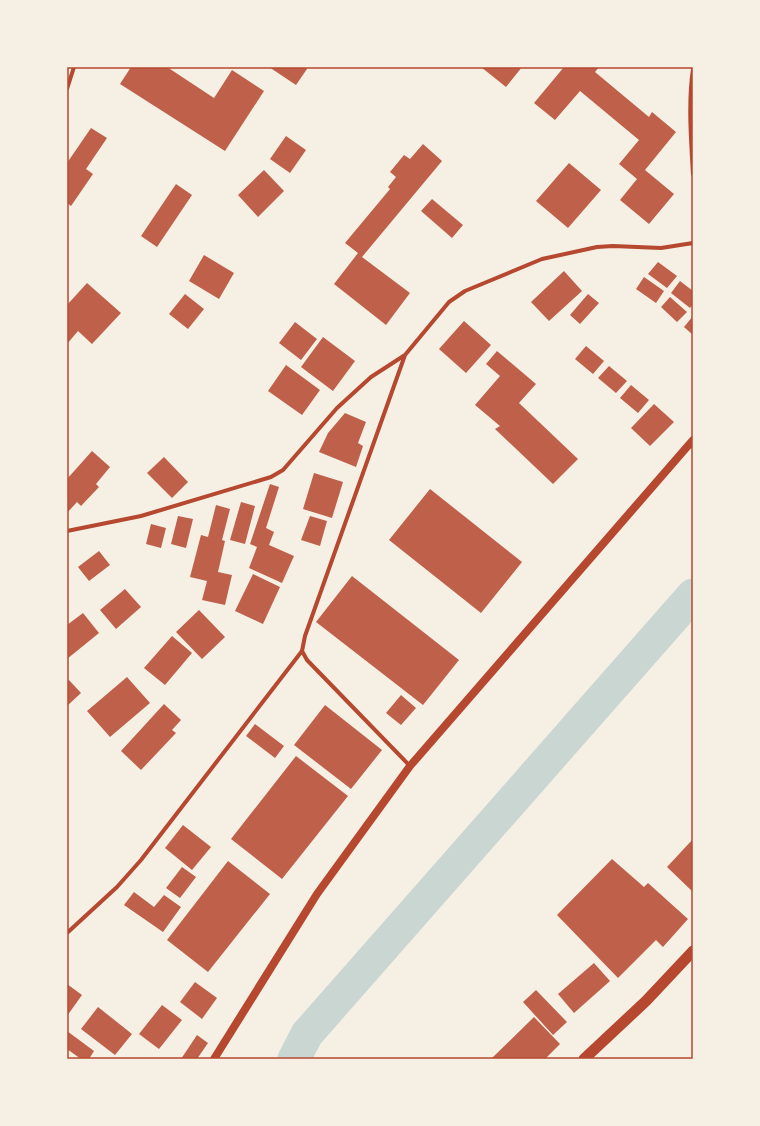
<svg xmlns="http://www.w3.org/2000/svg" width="760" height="1126" font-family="Inter,sans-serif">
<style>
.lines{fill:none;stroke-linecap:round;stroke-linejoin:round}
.river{stroke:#c9d6d2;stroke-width:33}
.building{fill:#bf614a}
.minor{stroke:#b5482f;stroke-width:4}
.secondary{stroke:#b5482f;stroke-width:8}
.trunk{stroke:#b5482f;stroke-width:11}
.neatline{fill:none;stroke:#b5482f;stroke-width:1.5}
</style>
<rect width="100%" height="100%" fill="#f6efe4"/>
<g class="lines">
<path class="river" d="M294,1059L307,1034L693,595"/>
</g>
<path class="building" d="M131,67H167L214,98L232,70L264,91L225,151L120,84Z
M269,67H305L307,69L296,85Z
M481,67H522L506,87Z
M564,67H599L595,72L649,117L652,112L676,132L645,170L674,194L649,224L620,200L637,179L619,164L639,140L580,91L555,120L534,103Z
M91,128L107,138L86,169L93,174L71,206L67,203V163Z
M286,136L306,150L290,173L270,159Z
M423,144L442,161L362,257L410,293L386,325L334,284L358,253L345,243L390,189L388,187L396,177L390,172L404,155L410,159Z
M569,163L601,190L568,228L536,201Z
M264,170L284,191L258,217L238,195Z
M176,184L192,195L157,247L141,236Z
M432,199L463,225L452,238L421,211Z
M204,255L234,273L219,299L189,281Z
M658,262L677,276L667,288L648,274Z
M564,271L582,291L549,321L531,302Z
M644,277L664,291L656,303L636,289Z
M680,281L693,291V304L690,308L671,293Z
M87,283L121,313L92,344L78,331L67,344V305Z
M185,294L204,309L188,329L169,314Z
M588,294L599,303L580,324L570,315Z
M670,297L687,312L677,322L661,307Z
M693,316V335L684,327Z
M464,321L491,345L466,373L439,349Z
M295,322L317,339L301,360L279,343Z
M323,337L355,361L333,391L301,367Z
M586,346L604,361L593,374L575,359Z
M497,351L536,384L519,403L578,459L553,484L495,429L500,426L475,405L500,376L486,364Z
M286,365L320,390L302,415L268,391Z
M609,366L627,381L616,393L598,378Z
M631,385L649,400L638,413L620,398Z
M654,404L674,422L650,446L631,428Z
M345,413L366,422L358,443L363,446L356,467L319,452L328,433Z
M92,451L110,467L96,484L99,487L81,506L77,502L67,513V479Z
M164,457L188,482L172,498L147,473Z
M314,473L343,482L332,518L303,509Z
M270,484L279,487L266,528L274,532L269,545L294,556L282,583L249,568L257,547L250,544Z
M430,489L522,562L481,613L389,540Z
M241,502L255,506L245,544L230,540Z
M216,505L230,509L222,540L225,541L218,572L232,575L225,605L202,600L207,581L190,577L201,535L208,537Z
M178,516L193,519L186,548L171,544Z
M310,516L327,521L320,546L301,540Z
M151,524L166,528L161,548L146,544Z
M99,551L110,565L89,581L78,567Z
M253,574L280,587L263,624L235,611Z
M352,576L459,660L423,705L316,622Z
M125,589L141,607L116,629L100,610Z
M199,610L225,637L202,659L176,632Z
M83,613L99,633L67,659V625Z
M172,636L192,653L165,685L144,668Z
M127,677L150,703L110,737L87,711Z
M69,680L81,693L67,706V682Z
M401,695L416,708L401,725L386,713Z
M164,704L181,720L172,730L176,733L141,770L121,751Z
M325,705L382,750L351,789L294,745Z
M255,724L284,746L275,758L246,736Z
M296,756L348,796L282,879L231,839Z
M183,825L211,847L192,870L165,848Z
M693,839V892L667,867Z
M612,859L644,887L648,883L688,919L663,947L656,940L618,978L557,915Z
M228,861L270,894L208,972L167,940Z
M182,867L196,877L180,898L166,888Z
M134,892L154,907L164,895L181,907L163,932L124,905Z
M594,963L610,981L574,1013L558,994Z
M195,982L217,998L202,1019L180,1002Z
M67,984L82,995L67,1016Z
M536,990L567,1022L553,1035L523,1002Z
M162,1005L182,1020L159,1049L139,1034Z
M98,1007L132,1034L115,1055L81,1029Z
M534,1017L560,1044L545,1059H491Z
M67,1031L94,1051L89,1059H81L67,1049Z
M197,1035L208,1043L197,1059H181Z"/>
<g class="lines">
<path class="minor" d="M693,69C688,102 691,140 693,174
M67,89L74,67
M67,531L141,516L271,477L283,470L337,408L371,377L405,355
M410,766L307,660L302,651L305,636L405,355L449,302L465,291L542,259L597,247L613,246L661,248L693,243
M67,933L117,887L141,860L302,651"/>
<path class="secondary" d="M214,1059L317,894L410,766L693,440"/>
<path class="trunk" d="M584,1059L646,1001L693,951"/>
</g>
<rect width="760" height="1126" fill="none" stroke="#f6efe4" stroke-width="136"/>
<rect x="68" y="68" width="624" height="990" class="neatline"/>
</svg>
